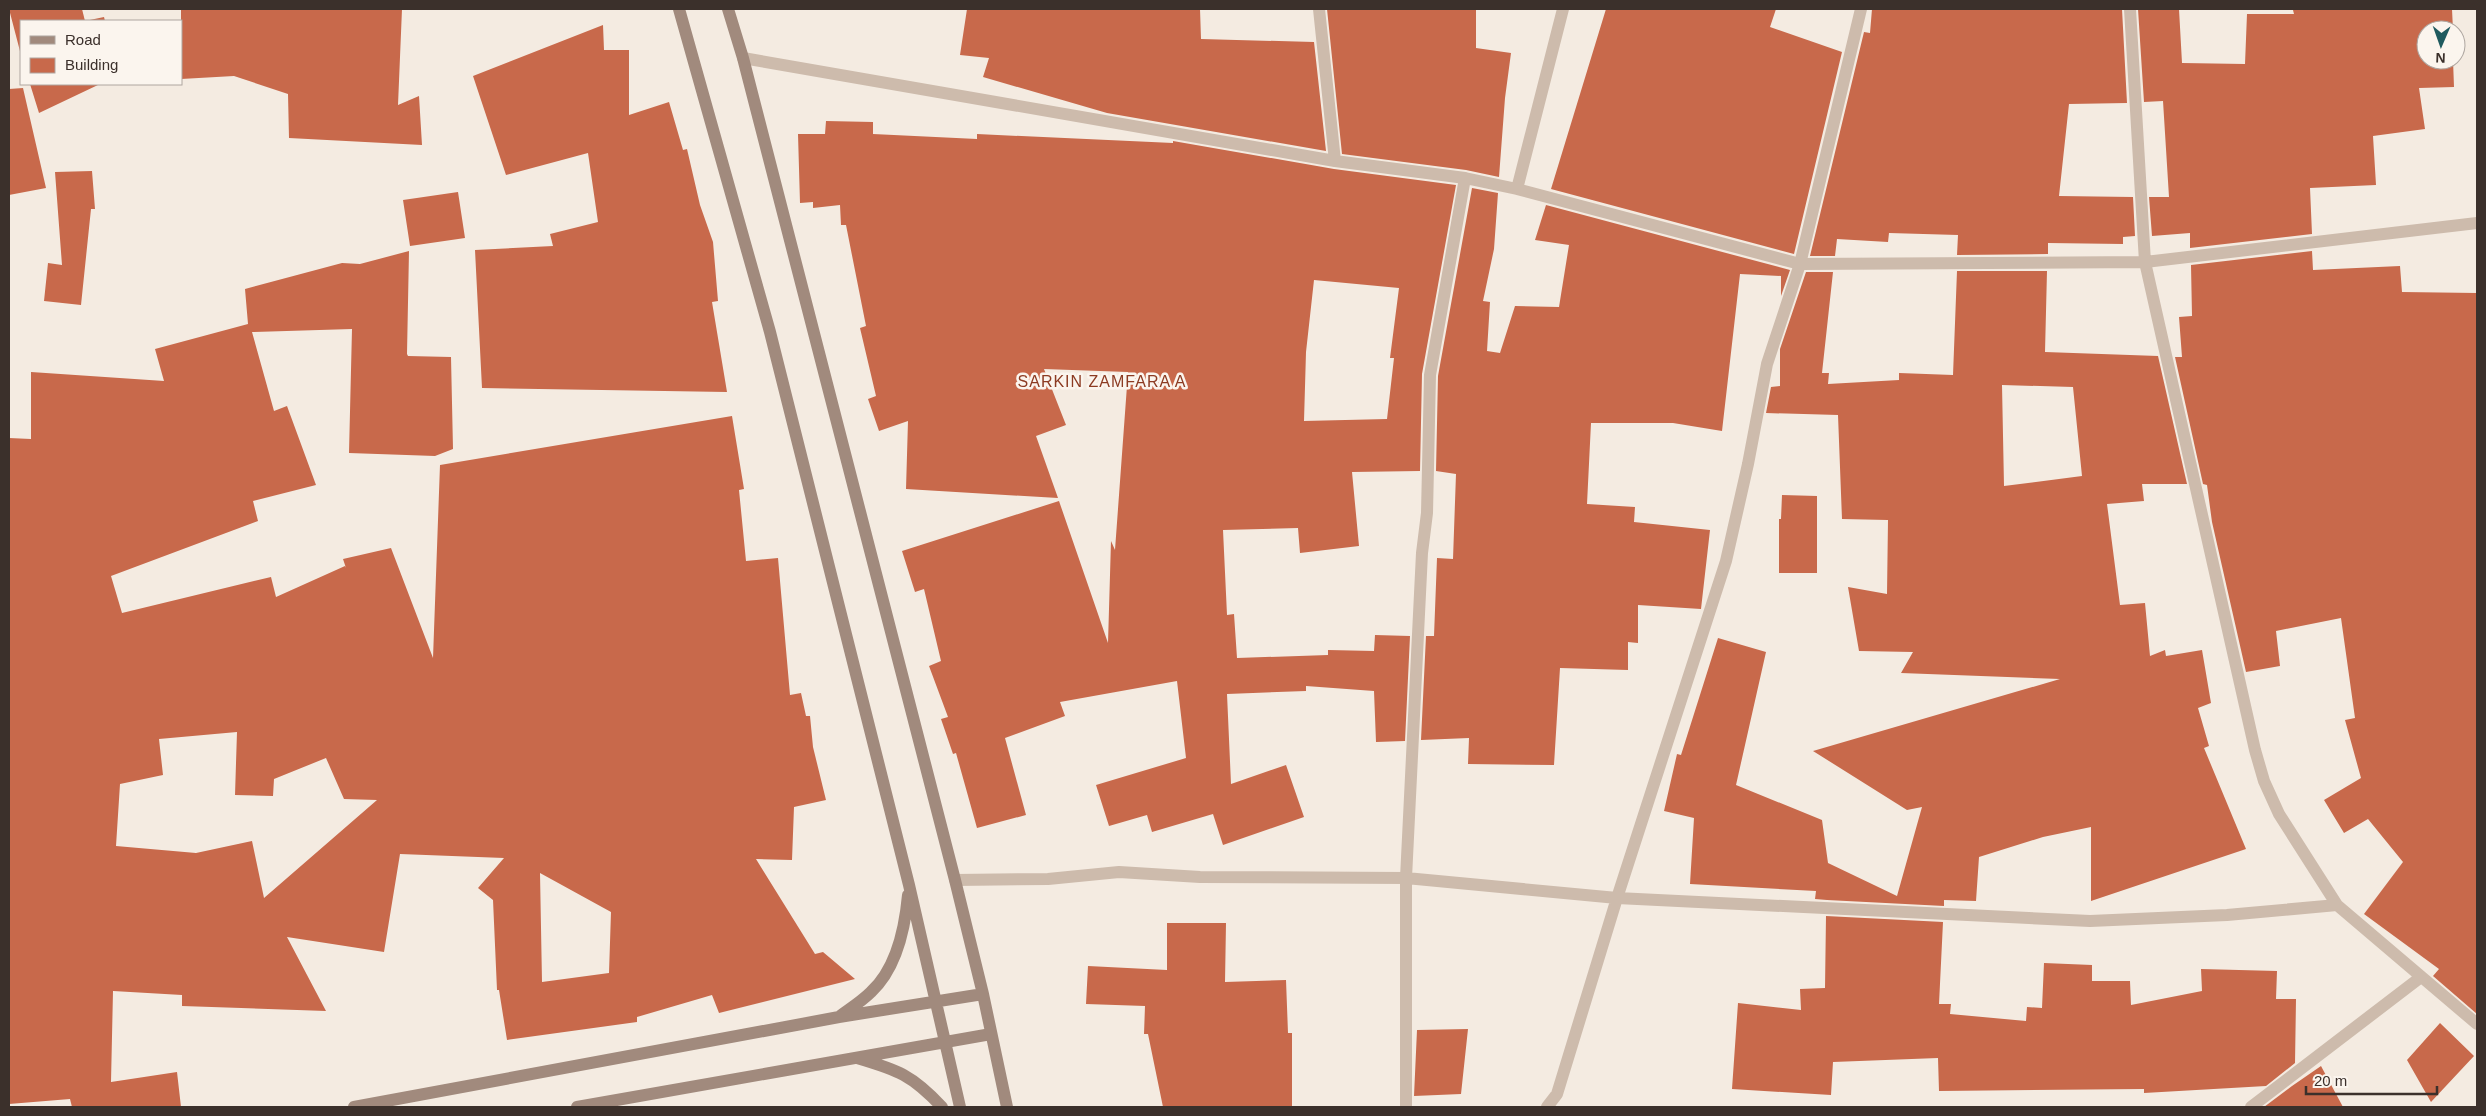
<svg xmlns="http://www.w3.org/2000/svg" width="2486" height="1116" font-family="Arial,sans-serif">
<style>
.building{fill:#c8694b;fill-rule:evenodd}
.lines{fill:none;stroke-linecap:round;stroke-linejoin:round}
.minor{stroke:#cdbbac;stroke-width:12}
.secondary{stroke:#a18a7d;stroke-width:12}
.labels{text-anchor:middle;stroke-width:5;stroke-linejoin:round;paint-order:stroke}
.neighbourhood-label{font-size:16px;letter-spacing:1px;fill:#8c3b22;stroke:#fbf5ee}
</style>
<rect width="100%" height="100%" fill="#f4ebe1"/>
<path class="building" d="M9,9H82L85,21L104,17L105,21H21V55Z
M181,9H402L398,105L419,96L422,145L289,138L288,94L234,76L181,79Z
M967,9H1200L1201,39L1314,42L1326,151L1107,113L983,77L989,58L960,55Z
M1327,9H1476V48L1511,53L1505,98L1499,177L1466,170L1342,154Z
M1606,9H1776L1770,27L1842,52L1794,254L1551,189Z
M1872,9H2122L2127,103L2069,104L2059,196L2133,197L2135,236L2123,237V244L2048,243V254L1957,255L1958,235L1889,233L1888,242L1837,239L1835,256H1810L1864,32L1870,33Z
M2138,9H2179L2182,63L2245,64L2247,14H2294L2293,10L2347,9H2452L2453,30H2426V60H2453L2454,87L2419,88L2425,129L2373,136L2376,185L2310,188L2312,234L2190,248V233L2152,236L2149,197H2169L2163,101L2144,102Z
M603,25L604,50H629V115L669,102L683,150L687,149L700,205L713,242L718,301L712,302L727,392L482,388L475,250L553,246L550,234L598,222L588,153L506,175L473,76Z
M30,84H100L39,113Z
M23,88L46,188L9,195V89Z
M826,121L873,122V134L977,139V134L1173,143V141L1334,169L1456,185L1422,374L1420,471L1352,472L1359,546L1300,553L1298,528L1223,530L1227,615L1234,614L1237,658L1328,655V650L1374,651L1375,635L1410,636L1405,741L1376,742L1374,691L1306,686V691L1227,694L1231,784L1286,765L1304,817L1223,845L1213,814L1152,832L1147,815L1109,826L1096,785L1186,758L1177,681L1060,702L1065,716L1005,738L1026,815L977,828L956,753L953,754L941,719L948,717L929,666L941,661L924,589L915,592L902,551L1059,501L1108,643L1111,541L1115,550L1128,372L1044,369L1066,425L1036,436L1058,498L906,489L908,421L879,431L868,399L876,396L860,328L866,326L846,225H841L840,205L813,208V202L800,203L798,134H825ZM1314,280L1399,288L1390,358H1394L1387,419L1304,421L1306,352Z
M92,171L95,209H91L81,305L44,301L48,263L62,265L55,172Z
M1472,188L1498,193L1494,249L1483,301L1490,302L1487,351L1500,353L1515,306L1559,307L1569,245L1535,240L1546,205L1790,270L1781,296V276L1740,274L1722,431L1673,423H1591L1587,504L1635,507L1634,522L1710,530L1701,609L1638,605V643L1628,642V670L1560,668L1554,765L1468,764L1469,738L1421,740L1426,636H1434L1437,558L1453,559L1456,474L1436,471L1438,376Z
M458,192L465,238L410,246L403,200Z
M409,251L407,354L408,356L451,357L453,449L435,456L349,453L352,329L252,332L274,411L287,406L316,485L253,501L258,521L111,576L122,613L271,577L276,597L345,566L346,568L343,559L391,548L433,658L440,465L732,416L744,489L739,490L746,561L778,558L790,695L801,693L806,716H810L813,747L826,800L794,807L792,860L756,859L815,954L823,952L855,979L719,1013L712,995L637,1017V1022L507,1040L499,990H497L493,900L478,888L504,858L400,854L384,952L287,937L326,1011L182,1006V995L113,991L111,1082L177,1072L181,1107H72L70,1099L9,1104V438L31,439V372L164,381L155,349L248,324L245,289L342,263L360,264ZM237,732L235,795L273,796L274,779L326,758L344,799L377,800L264,898L252,841L196,853L116,846L120,784L163,775L159,739ZM540,873L611,912L609,973L542,982Z
M2312,251L2313,270L2400,266L2402,292L2477,293V1014L2433,976L2439,969L2364,914L2403,862L2368,819L2344,833L2324,800L2361,778L2345,720L2355,718L2341,618L2276,631L2280,666L2246,672L2212,522L2207,485L2203,484L2175,357H2182L2179,317L2192,316L2191,265Z
M1957,271H2047L2045,352L2158,356L2187,484H2142L2144,501L2107,504L2120,605L2145,603L2150,656L2165,650L2166,656L2202,650L2211,703L2198,708L2209,746L2204,748L2246,849L2091,901V827L2043,837L1979,857L1976,901L1944,900V906L1827,900L1815,899L1816,891L1690,884L1694,818L1664,811L1677,754L1681,755L1718,638L1766,652L1736,785L1822,820L1828,863L1897,896L1922,807L1907,810L1813,751L2060,679L1901,673L1913,652L1859,651L1848,587L1887,594L1888,520L1842,519L1838,415L1766,413L1771,387L1780,386V349L1806,272H1833L1822,373H1829L1828,384L1899,380V373L1953,375ZM2002,385L2073,387L2082,476L2004,486Z
M1782,495L1817,496V573H1779V519H1781Z
M1826,916L1943,922L1939,1004H1951L1950,1014L2026,1021L2027,1007L2042,1008L2044,963L2092,965V981H2130L2131,1005L2202,991L2201,969L2277,971L2276,999H2296L2295,1063L2266,1086L2144,1093V1089L1939,1091L1938,1058L1833,1062L1831,1095L1732,1089L1738,1003L1801,1010L1800,989L1825,988Z
M1167,923H1226L1225,982L1286,980L1288,1033H1292V1107H1163L1148,1034H1144L1145,1006L1086,1004L1088,966L1167,970Z
M2440,1023L2474,1056L2431,1102L2407,1060Z
M1468,1029L1461,1094L1414,1096L1417,1030Z
M2321,1066L2343,1107H2264L2292,1086Z"/>
<g class="lines">
<path class="minor" d="M1319,9L1335,161
M2130,9L2145,262L2255,750L2264,781L2279,814L2337,905L2477,1024
M743,58L1335,161L1465,178L1517,189L1800,264L2145,262L2477,223
M1517,189L1563,9
M955,880L1048,879L1119,872L1200,877L1406,878L1617,898L2090,921L2227,915L2337,905
M1406,1107V878L1422,553L1427,513L1430,375L1465,178
M1547,1107L1557,1094L1617,898L1726,561L1748,464L1767,364L1800,264L1861,9
M2251,1107L2421,977"/>
<path class="secondary" d="M679,9L770,332L909,885L960,1107
M728,9L743,58L955,880L983,994L1007,1107
M840,1016C851,1008 862,1001 871,992C897,968 905,928 908,895
M857,1058C898,1070 912,1075 942,1107
M354,1107L839,1017L983,994
M577,1107L991,1034"/>
</g>
<g class="labels">
<g class="neighbourhood-label">
<text x="1102" y="387">SARKIN ZAMFARA A</text>
</g>
</g>
<rect width="2486" height="1116" fill="none" stroke="#3b302b" stroke-width="20"/>
<rect x="20" y="20" width="162" height="65" fill="#fbf5ee" stroke="#aea6a0"/>
<rect x="30" y="36" width="25" height="8" fill="#a18a7d" stroke="#aea6a0"/>
<text x="65" y="45" font-size="15" fill="#3b302b">Road</text>
<rect x="30" y="58" width="25" height="15" fill="#c8694b" stroke="#aea6a0"/>
<text x="65" y="70" font-size="15" fill="#3b302b">Building</text>
<g transform="translate(2441 45) rotate(182)"><circle r="24" fill="#fbf5ee" stroke="#aea6a0"/>
<path d="M0-4L9 19L0 12L-9 19Z" fill="#1f5a5e"/>
<text y="-8" font-size="14" font-weight="bold" text-anchor="middle" fill="#3b302b">N</text>
</g>
<path d="M2306 1086v8h131v-8" fill="none" stroke="#3b302b" stroke-width="2.5"/>
<text x="2314" y="1086" font-size="15" fill="#3b302b" stroke="#fbf5ee" stroke-width="4" paint-order="stroke">20 m</text>
</svg>
